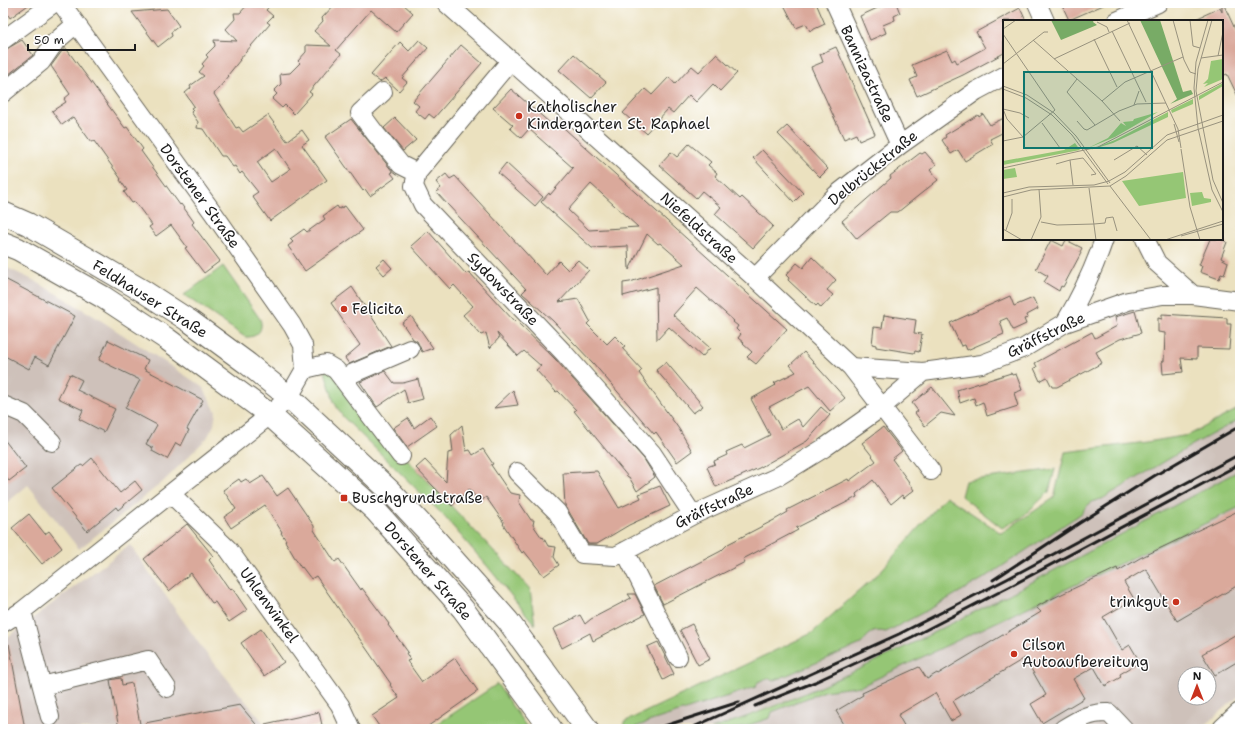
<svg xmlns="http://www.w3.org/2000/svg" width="1243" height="732" font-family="'Shantell Sans',sans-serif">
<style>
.industrial{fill:#cec1ba;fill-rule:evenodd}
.green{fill:#95c675;stroke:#587148}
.building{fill:#daa99b;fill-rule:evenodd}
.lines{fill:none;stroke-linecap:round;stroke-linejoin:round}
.minor-casing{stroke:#646155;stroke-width:20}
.major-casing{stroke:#646155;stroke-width:24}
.minor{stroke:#fff;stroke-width:18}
.major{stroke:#fff;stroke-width:22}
.rail{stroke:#1c1c1c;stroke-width:3}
.poi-dot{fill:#c8321e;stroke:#fff;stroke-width:1.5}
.labels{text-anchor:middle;stroke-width:3;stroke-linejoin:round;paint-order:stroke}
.street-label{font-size:15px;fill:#1c1c1c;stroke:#fff}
.poi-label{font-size:15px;fill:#1c1c1c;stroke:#fff;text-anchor:start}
.inset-road{fill:none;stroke:#98927e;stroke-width:1}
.view{fill:#0f766e;fill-opacity:0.15;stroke:#0f766e;stroke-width:2}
.inset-edge{fill:none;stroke:#1c1c1c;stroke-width:2}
</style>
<rect width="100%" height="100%" fill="#fff"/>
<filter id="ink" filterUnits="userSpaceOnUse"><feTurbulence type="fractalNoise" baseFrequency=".025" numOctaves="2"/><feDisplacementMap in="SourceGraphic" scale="8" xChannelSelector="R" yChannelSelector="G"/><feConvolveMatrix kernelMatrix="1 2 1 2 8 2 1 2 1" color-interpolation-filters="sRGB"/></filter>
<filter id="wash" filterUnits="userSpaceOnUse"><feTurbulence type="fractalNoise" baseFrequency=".012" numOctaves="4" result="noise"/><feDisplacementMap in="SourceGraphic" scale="16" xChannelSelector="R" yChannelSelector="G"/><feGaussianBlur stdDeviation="0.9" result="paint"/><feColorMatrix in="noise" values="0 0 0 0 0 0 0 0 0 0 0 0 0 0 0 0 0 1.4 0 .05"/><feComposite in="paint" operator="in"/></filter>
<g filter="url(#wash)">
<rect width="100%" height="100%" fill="#ebe1bf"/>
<path class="industrial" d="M3,266L35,281L94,316L203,387L216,412L214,425L207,438L164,481L79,549L28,485L3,506Z
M1240,419V470L1014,593L887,656L818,688L721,726L711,729H631L651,721L756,687L758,682L768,678L773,681L861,644L869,634L877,630L886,632L930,609L986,577L1082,513L1087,505L1096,500L1103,499L1194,444Z
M1240,507V695L1201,729H737L770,718L772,712L825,691L861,686ZM1185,674H1209V698H1185Z
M130,545L205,652L263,722L264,729H3V639L8,637Z"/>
<path class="green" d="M223,266L260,319C264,330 257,338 245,337L184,295Z
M335,359L399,451L530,589L535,625L488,567L442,514L343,417L334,402L324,368Z
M1240,408V419L1194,444L1102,499C1092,501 1087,504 1082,513L986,577L930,609L886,632C872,629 869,634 861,644L773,681L768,678L758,682L756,687L651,721L631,729H623L624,722L812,633L879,573L946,496L1001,533L1054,498L1065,452L1147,442L1189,435Z
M1055,469L1049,492L1021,518L1002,528L961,496L965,481Z
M1240,470V507L861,686L825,691L772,712L770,718L737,729H711C788,704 861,669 933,633C1037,581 1138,525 1240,470Z
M497,684L528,729H430Z"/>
<g id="blocks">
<path class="building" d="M3,3H31L10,18L3,7Z
M249,3H272L266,10L273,16L267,22L270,24L239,60H240L228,75L229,76L214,94L236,128L239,127L243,132L268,115L287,141L302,130L309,140L302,145L327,180L270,221L252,196L258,192L242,172L240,174L235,166L233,167L225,156H221L203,129L197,128L198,122L191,112L193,110L191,108L194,106L185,93L191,88L190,86L204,76L199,72L204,66L202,64L208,57L206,55L215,46L214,40L237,41L226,29L235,19L234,13H240ZM276,148L290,169L271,182L257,162Z
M336,3H402L413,13L396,32L371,10L336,50L341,54L309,92L312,94L294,114L285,105L282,108L272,99L277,94L274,91L281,84L280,74L290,73L300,63L298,61L306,52V45L331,46L314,31L323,21L322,18Z
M783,3H816L825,24L810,31L806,24L796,28Z
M888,3H896L900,13L894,16L895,20L883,25L886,33L870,40L860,16Z
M1061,3H1108L1069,20Z
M1222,3H1223L1240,40V101L1227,74L1222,76V21H1191L1220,8L1222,12Z
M1020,8L1026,21H1004V53L963,75L917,96L910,80L917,77L912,65L947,50L952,61L955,59L957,63L985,48L976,32Z
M167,9L179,26L171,32L172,36L158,47L132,12Z
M22,40L33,55L3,79V51Z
M419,40L428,48L402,78L407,82L399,91L385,78L380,82L371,75L400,42L409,51Z
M461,45L482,63L434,118L429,114L425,119L415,111L419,106L413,101Z
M65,47L125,128L127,127L132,134L143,149L141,151L180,205L181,204L189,215L194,222L192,224L220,261L204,273L185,248L187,247L171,225L156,236L149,227L152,225L135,202L132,203L124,192L127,190L120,180L121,179L94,141L91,142L73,117L62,125L52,111L66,102L64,99L70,94L51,66Z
M836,47L875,134L859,141L856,134L844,139L811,67L823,62L820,54Z
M574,54L606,82L591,98L559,70Z
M716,54L737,73L720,91L713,84L696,102L689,95L673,113L668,109L646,133L623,113L645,89L652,95L669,77L675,84L692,66L699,72Z
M511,89L551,124L555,120L787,329L756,364L747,357L752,352L743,344L744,343L738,338L741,334L736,329L738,326L733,322L734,321L697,288L673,315L710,348L702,357L669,327L657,340L656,287L623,296V283L630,282L684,264L660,243L658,244L647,234L629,270L628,246L592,248L541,202L549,193L550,195L573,168L529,129L521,138L510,128L513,125L493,108ZM591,184L638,227L589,230L568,210Z
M983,114L990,125L1004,118V132L990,139L993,144L965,161L958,150L951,154L942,140L946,137L945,135L978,115L979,117Z
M395,118L416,140L403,151L384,128Z
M351,119L393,172L391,173L395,178L370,196L365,189L363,191L325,137Z
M787,126L828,169L820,177L778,134Z
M689,144L711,162L708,165L717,173L715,176L740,199L742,197L773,226L753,248L715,214L721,207L702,191L696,198L659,165L671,152L677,157Z
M762,150L803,193L794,202L753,158Z
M925,152L936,165L930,170L938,180L898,212H890L857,239L842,221L891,178L890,176L920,153L922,154Z
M506,163L543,197L535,206L498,173Z
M446,174L450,179L455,176L546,275L559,261L568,270L578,260L589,270L559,302L578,299L590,321L587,324L607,344L615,336L625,346L622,348L642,370L639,373L679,429L692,451L677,462L656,432L654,434L593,363L553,321L522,293L526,289L436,192L441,188L436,182Z
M337,206L339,209L345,206L363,230L305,271L288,246L293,242L290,239L304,229L307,232L325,219L323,216Z
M428,231L466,274L469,272L514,321L515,320L556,360L644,459L655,477L637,491L629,477H628L574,411L576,410L558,391L556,392L536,370L541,366L524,351L518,356L497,333L499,338L490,348L486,333L481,335L463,315L473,306L454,285L450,289L411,246Z
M1210,239H1220L1227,242L1221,258L1228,262L1224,275L1221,274L1219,279L1200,272L1202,266L1199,265Z
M1051,240L1063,246L1066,240L1082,248L1080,252L1081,253L1063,287L1061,286L1059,291L1044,282L1048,276L1036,269Z
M812,257L836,280L827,290L833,295L821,308L818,304L816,306L804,295L788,280L789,278L786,275L797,263L803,268Z
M384,259L392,268L384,275L376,266Z
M3,278L75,316L49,365L35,357L29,369L3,355Z
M352,287L391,346L349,364L345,358L360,345L331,303Z
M1010,296L1014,306L1033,298L1038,309L1027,315L1028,318L1024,319L1026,324L1013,330L1007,318L1000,321L1004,334L967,350L965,345L961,346L950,323Z
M1135,311L1141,333L1120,339L1096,352L1102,363L1057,387H1052L1047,377L1040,381L1034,368L1037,367L1035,363L1092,332L1095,338L1117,326L1115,317Z
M1162,314L1227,318V324H1231L1229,349L1197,348V359L1181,358L1183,372L1163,374L1162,361H1164L1165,333L1158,332V318L1162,319Z
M884,315L916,320L914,333L922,334L919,352L915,351L914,353L876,347V345L872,344L874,327L882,328Z
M411,316L433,348L422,352L419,345L417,341L413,339L402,323Z
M108,340L148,360L144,369L203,400L187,429L189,430L181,446L176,443L167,459L152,451L153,448L146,444L157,425L125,408L140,380L99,360Z
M804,352L845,398L830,411L809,386L769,407L781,429L798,419L803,427L821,407L830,415L807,441L759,468L716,487L707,467L715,464L714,461L727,455L726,452L742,445L744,448L770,435L751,399L776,385L774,383L796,372L790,365Z
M666,362L703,406L693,413L656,370Z
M385,371L394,383H403L418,379L423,399L408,403L404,389L377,407L360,382Z
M1011,373L1012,375L1016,374L1022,390L1014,393L1018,406L987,416L983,402L976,405L974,398L960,403L957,390Z
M70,374L82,380L77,390L115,409L104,432L79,419L83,410L58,398Z
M932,387L955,416L941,413L925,426L915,413L918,411L912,403Z
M513,390L518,405L494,408Z
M430,416L437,426L407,447L393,428L408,418L414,428Z
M462,425L466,451L470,450L473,455L483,449L493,464L491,465L510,493L520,495L519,502L531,520H534L533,525L542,538L543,537L548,546L556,547L554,557L559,565L544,576L524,551L522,553L503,524L504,523L486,497L480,502L469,489L452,506L416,468L425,460L446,482L448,453L453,452L451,435Z
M883,427L902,451L892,459L909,482H908L914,490L904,498L902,495L891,504L873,480L856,494L857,497L796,528L798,530L743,559L745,562L663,604L654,586L721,551L728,544L776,519L788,512L787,510L848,479L849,481L876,461L862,443Z
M3,438L26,468L9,481L3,474Z
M92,458L120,493L135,481L142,490L118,510L116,507L87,531L52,488L81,465L83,466Z
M597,471L619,508L641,498L639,494L660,486L670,506L629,525L597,544H588L565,505L563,473Z
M263,476L277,496L288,488L314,526V530L335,562L339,559L361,590L362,588L389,624L388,625L408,652L406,653L410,660L407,661L422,682L455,658L478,691L424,729H381L372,716L399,698L390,685L391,684L316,576L311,579L302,567L301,568L285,541L286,540L281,533L282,532L265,505L231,528L224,517L236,509L223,490L239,479L241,482L246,479L250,484Z
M1240,510V584L1177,621L1146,569L1124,582L1134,599L1103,617L1122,650L1130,645L1140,662L1120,674L1121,677L1105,686L1094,667L1073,679L1084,698L1042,723L1031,704L1046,695L1025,658L953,701L961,715L951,721L935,693L898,715L906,729H847L836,711L863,695L862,693L919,667L927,679L937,673L938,674L1041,612L1036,607L1047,601L1117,568L1118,571L1140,558Z
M29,514L45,534L49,531L62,548L42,564L12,528Z
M187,524L213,556L209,560L230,590L232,588L247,610L229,622L215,602L212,603L191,573L169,591L144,559Z
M628,594H635L645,614L593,641L590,633L562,648L553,629L580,615L585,624L591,619L631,598Z
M692,624L710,659L698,665L680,630Z
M261,629L284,662L264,676L241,643Z
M1240,632V660L1215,675L1202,654Z
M658,642L674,674L663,680L647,647Z
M9,644L19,697L25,729H3V645Z
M121,678L122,685L132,683L141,729H119L110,680Z
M240,705L260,729H145V723Z
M319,712L322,725L303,729H266L265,724Z"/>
</g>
</g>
<g filter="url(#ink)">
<use href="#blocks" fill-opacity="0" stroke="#646155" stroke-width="1"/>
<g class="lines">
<g class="minor-casing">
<path id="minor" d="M446,3L755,278L851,367L931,471
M835,3L900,145
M1037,3L1045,21
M1117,21L1158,3
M3,40L54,3
M511,60L417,173L414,186L423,205L564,353L652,453L693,515
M383,92L360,113L375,133L401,165L417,173
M3,93L41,62L55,42L76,24
M1145,239L1157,263L1193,295
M755,278L836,195L900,145L976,91L1004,76
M1065,323C1081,296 1094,269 1104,239
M851,367L923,372
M305,369L326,364L336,370L401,456
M342,378L410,349
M3,405L24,414L52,442
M517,472L557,512L582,554L616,556L693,515L777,477L824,448L882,407L923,372L982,364L1024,348L1065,323L1128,301L1163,295H1193L1240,301
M171,494L228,549L340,705L351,729
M625,551L678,657
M22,611L50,717
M3,623L22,611L270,415L289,397L305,369L303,345L292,325L214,214L61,3
M42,686L148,660L167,688
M1063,729C1079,719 1090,712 1109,713L1124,729"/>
</g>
<g class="major-casing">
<path id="major" d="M3,213L28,224L143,291L191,322L248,364L289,397L389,490L435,539L508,621L587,729
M3,243L18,249L103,297L167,339L270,415L375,510L463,609L551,729
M1224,729L1240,714"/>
</g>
<use href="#minor" class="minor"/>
<use href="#major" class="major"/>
<path class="rail" d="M993,580L1078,524L1154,476L1240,426
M755,706L815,682L912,637L1011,586L1240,464
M655,729L739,702
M689,729L899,634L1007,579L1240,454"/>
</g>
</g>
<g class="poi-dot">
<circle cx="519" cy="116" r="4"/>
<circle cx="344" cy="309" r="4"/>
<rect x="340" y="494" width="8" height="8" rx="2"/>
<circle cx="1176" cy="602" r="4"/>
<circle cx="1014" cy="654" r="4"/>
</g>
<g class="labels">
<g class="street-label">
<text transform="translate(867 74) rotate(65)" y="5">Bannizastraße</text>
<text transform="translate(873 168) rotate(-39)" y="5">Delbrückstraße</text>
<text transform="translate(200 196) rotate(54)" y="5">Dorstener Straße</text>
<text transform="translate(699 228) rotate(42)" y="5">Niefeldstraße</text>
<text transform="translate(503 289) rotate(46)" y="5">Sydowstraße</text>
<text transform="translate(150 299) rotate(32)" y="5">Feldhauser Straße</text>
<text transform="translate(1046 335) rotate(-26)" y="5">Gräffstraße</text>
<text transform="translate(714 506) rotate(-25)" y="5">Gräffstraße</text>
<text transform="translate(428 571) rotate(49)" y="5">Dorstener Straße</text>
<text transform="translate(269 605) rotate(54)" y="5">Uhlenwinkel</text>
</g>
<g class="poi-label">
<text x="527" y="112">Katholischer<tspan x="527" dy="17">Kindergarten St. Raphael</tspan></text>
<text x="352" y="314">Felicita</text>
<text x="352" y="503">Buschgrundstraße</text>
<text x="1168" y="607" text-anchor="end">trinkgut</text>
<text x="1022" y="650">Cilson<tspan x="1022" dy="17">Autoaufbereitung</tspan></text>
</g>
</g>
<g transform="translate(1003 20)">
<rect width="220" height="220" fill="#ebe1bf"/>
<path d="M220,39V59L201,67L205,63L200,64L205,59L208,41ZM220,63V66L196,80V76ZM190,79V84L169,93L168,90ZM155,92L112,117L85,128L105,118L118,103L123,106L120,102L130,101L128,105L131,99ZM165,92V97L110,123L87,130L112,120ZM72,123L77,130L0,145V141L61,130ZM12,148L14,157L0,159V150ZM180,152L183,178L142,185L136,186L119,161ZM199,172L201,178L208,179V182L189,186L187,173Z" fill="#95c675"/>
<path d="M48,0H91L90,2L94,5L58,20ZM137,0H157L180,72L188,70L190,74L167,84L174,79Z" fill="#78ab66"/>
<path class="inset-road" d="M124,0L175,109L178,128M170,0L181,40L187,52L193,54M187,0L190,26L197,28M205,0L193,42L191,68L195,108L209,170L220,192M209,0L195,49L193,71L210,160L220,183M94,2L104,7L106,12M0,9L13,0M109,11L143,82M0,14L52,90L20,117L0,121M91,19L114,67M30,20L99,81L117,101M215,36L220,12M198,38L220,35M51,39L127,3M0,44L41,12H45M74,59L64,72L92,105M0,66L24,75L51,93L73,116L107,163M0,69L23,78L49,95L69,115L105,164M99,81L122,62L180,37M131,85L136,71M0,89L4,99L20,117M0,89L17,93L26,98M74,101L81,109L84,110L116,91L134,84L163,83M39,103L57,128M171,104L176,122M178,129L187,187L197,220M67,140L80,138L93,154L88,155M111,140L134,126L144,135M53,144L67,140L70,165M0,148L95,127L220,62M107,166L148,220M86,168L93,220M0,173L26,167L91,165L106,161L122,152L164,115L220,95M0,177L28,170L107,166L123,156L164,120L220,101M38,202L54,205L91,204L102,203L103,198L110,197L114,211M0,209L19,220M3,210L9,193V179M178,216L220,204M28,220L38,197L36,169M162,220L220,201"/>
<path class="view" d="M21,52H149V128H21Z"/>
<rect width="220" height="220" class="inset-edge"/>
</g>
<rect width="1243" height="732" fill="none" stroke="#fff" stroke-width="16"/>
<g transform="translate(1197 686)"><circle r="19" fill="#ffffff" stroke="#a4a4a4"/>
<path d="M0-3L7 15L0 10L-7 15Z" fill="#c8321e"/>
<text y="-6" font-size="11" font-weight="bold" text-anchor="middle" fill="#1c1c1c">N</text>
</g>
<path d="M28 44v6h107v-6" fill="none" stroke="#1c1c1c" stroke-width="2"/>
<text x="34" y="44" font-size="12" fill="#1c1c1c" stroke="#ffffff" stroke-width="3" paint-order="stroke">50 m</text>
</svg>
